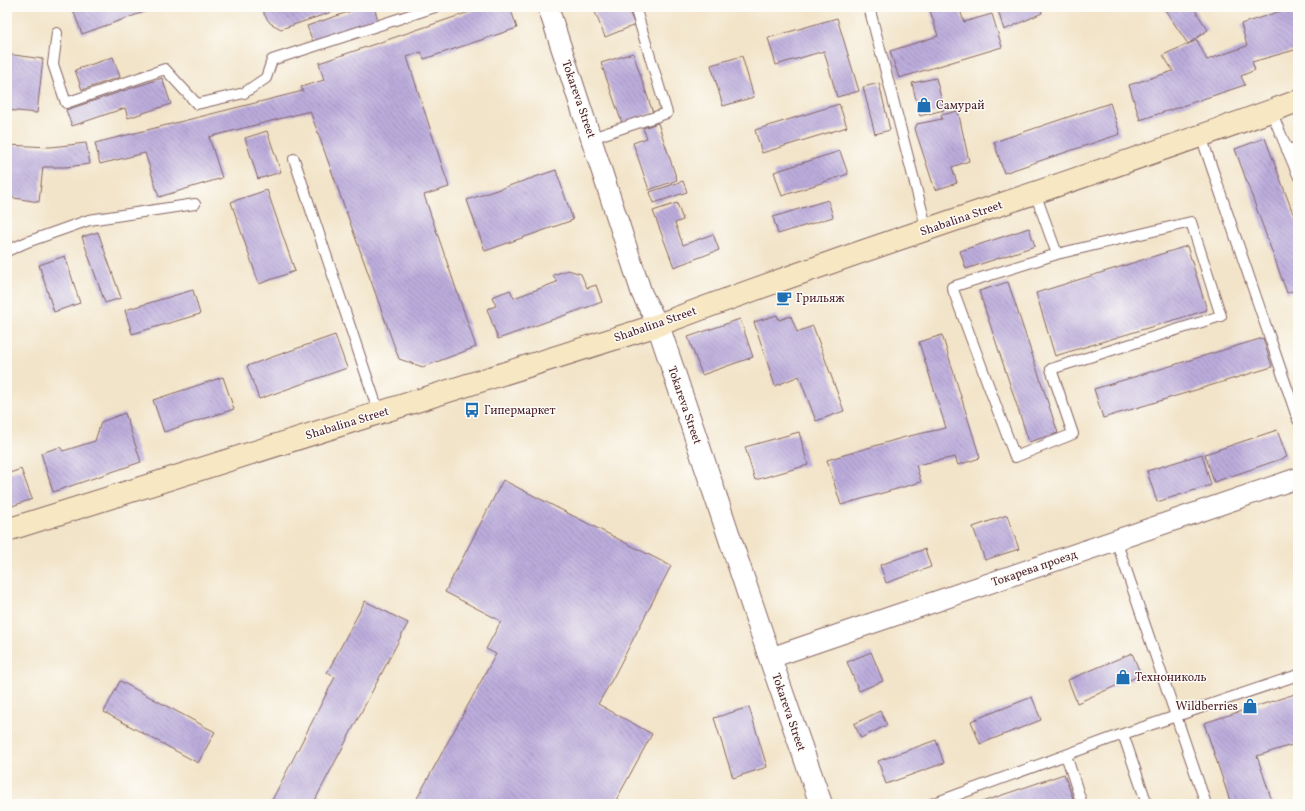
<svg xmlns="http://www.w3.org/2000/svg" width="1305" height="811" font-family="Vollkorn,serif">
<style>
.building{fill:url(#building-back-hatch)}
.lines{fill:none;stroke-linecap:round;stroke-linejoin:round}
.service-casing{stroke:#856462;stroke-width:12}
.minor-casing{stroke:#856462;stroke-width:22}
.tertiary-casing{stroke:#856462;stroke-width:24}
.secondary-casing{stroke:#856462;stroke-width:24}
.service{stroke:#fff;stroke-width:10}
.minor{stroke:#fff;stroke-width:20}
.tertiary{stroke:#fff;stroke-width:22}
.secondary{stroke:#f7e8c3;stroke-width:22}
.labels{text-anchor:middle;stroke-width:3;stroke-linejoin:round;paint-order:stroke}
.street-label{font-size:12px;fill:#4a1f2b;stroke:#fdfcf7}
.poi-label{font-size:12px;fill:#4a1f2b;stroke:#fdfcf7;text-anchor:start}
</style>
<defs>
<pattern id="building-back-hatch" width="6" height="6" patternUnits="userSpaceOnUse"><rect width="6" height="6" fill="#bbacdc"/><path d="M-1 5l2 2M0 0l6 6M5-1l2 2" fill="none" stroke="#9a8bb3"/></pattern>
</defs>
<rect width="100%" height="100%" fill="#fdfcf7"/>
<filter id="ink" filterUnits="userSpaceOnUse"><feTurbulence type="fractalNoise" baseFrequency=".025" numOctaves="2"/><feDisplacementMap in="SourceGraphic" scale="8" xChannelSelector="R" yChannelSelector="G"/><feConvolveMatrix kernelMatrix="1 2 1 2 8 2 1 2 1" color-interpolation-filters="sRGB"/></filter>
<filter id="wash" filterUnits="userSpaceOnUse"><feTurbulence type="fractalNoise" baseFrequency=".012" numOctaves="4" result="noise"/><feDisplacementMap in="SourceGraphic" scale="16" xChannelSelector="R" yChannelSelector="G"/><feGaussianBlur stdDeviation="0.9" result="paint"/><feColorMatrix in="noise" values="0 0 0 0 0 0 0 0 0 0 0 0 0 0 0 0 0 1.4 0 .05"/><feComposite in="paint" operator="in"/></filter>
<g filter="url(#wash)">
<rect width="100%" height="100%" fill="#f2e4c9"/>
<g id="blocks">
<path class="building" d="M72,7H158L82,34Z
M264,7H335L329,13L281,29L270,23L264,14Z
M353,7H374L378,20L313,42L307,26L354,10Z
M484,7H510L517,28L424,59L421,52L407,57L449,187L424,195L476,347L423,367L399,359L310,111L209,137L222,178L159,197L145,153L100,164L95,143L303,91L301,87L324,80L319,63Z
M593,7H627L635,25L605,37Z
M929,7H959L964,22L992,14L1002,47L899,78L890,51L938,36Z
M997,7H1040L1042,13L1004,30Z
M1163,7H1193L1208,30L1188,44L1197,40L1207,60L1247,46L1241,24L1293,7H1298V49L1252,62L1255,70L1241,76L1245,85L1140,120L1129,85L1173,71L1163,55L1188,44Z
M837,18L859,91L837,97L824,51L776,65L768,38Z
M633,53L653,113L622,123L601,63Z
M7,54L43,59L37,113L7,110Z
M742,56L754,97L723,106L711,65Z
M113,57L120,77L82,90L75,70Z
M162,78L171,104L128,118L125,108L72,126L66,110Z
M936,78L944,110L920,116L912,83Z
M879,83L890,130L875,134L863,87Z
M1110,103L1120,134L1004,173L994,142Z
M839,104L847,127L762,153L755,130Z
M958,111L969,161L952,167L957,183L935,190L915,129L917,124L942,119L941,115Z
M658,123L677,180L649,190L633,143L647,138L643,128Z
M267,131L281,172L258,179L245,138Z
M1265,138L1297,224H1298V289L1287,293L1235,149Z
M86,143L90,164L66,167H43L39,202L8,197L9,187L7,186V145L51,147Z
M840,151L848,174L782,196L774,172Z
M556,170L573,220L485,251L467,200Z
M683,181L687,192L654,203L650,192Z
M267,190L295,271L259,284L231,202Z
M828,200L833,217L778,234L773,217Z
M677,203L683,220L675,223L683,245L713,234L719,250L674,267L653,211Z
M1029,228L1035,246L966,269L960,251Z
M98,232L121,298L105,303L82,237Z
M1187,246L1207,310L1055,356L1036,293Z
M65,256L80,303L54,312L39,265Z
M568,270L581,274L587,288L596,285L602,302L498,339L487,309L496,306L492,297L510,290L514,298L557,282L553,275Z
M1008,282L1058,433L1029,442L979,291Z
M193,290L200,314L132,334L125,310Z
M777,315L779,320L791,316L797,332L813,326L844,411L816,421L799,376L775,386L754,322Z
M740,319L753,357L702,375L688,337Z
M335,335L347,368L259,399L247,366Z
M942,335L980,458L958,465L955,457L916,465L921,482L841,505L827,460L905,437L946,428L919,342Z
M1263,338L1272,367L1103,418L1094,389Z
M223,377L234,409L164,432L153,400Z
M125,413L141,462L53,492L41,453L60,447L63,451L95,441L101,422Z
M1277,430L1287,457L1214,482L1205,454Z
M799,432L808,465L755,480L745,447Z
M1202,454L1211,485L1157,502L1147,471Z
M21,469L32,499L7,508V474Z
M503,480L671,566L613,678L598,704L652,734L614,804H414L496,654L486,649L501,621L445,592Z
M1007,515L1019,549L985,560L973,527Z
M925,549L931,567L886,583L880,565Z
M365,601L408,623L313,804H270L335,677L327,673Z
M871,652L883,681L859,691L847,662Z
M1132,653L1141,675L1077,703L1068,680Z
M120,681L215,732L198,763L104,712Z
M1298,693V743L1257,756L1273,804H1231L1204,723Z
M1032,697L1041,720L980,744L971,721Z
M749,707L767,767L733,778L714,718Z
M880,711L887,725L861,738L854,724Z
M936,740L944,763L886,784L878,761Z
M1064,774L1075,804H976Z"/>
</g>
</g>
<g filter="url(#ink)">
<use href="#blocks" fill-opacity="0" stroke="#856462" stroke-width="1"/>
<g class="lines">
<g class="service-casing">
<path id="service" d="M869,7L927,230
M57,33L53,64L66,103L165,69L197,104L244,93L266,78L272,60L435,7
M1271,111L1298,175
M1201,136L1298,420
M592,138L667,113L635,7
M1287,150L1298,147
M294,159L379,413
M1035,193L1057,254L952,287L1015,457L1073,434L1051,369L1221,316L1191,222L1057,254
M7,251L27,242L89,220L195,204
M1116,540L1206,804
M1123,734L1298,675
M1066,755L1082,804
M932,804L1123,734L1147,804"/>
</g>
<g class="minor-casing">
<path id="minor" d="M548,7L642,294L658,325
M770,658L1298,478"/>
</g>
<g class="tertiary-casing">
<path id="tertiary" d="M658,325L770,658L821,804"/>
</g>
<g class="secondary-casing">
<path id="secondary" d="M7,530L658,325C869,245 1086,179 1298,101"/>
</g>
<use href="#service" class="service"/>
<use href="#minor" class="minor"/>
<use href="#tertiary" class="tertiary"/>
<use href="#secondary" class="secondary"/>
</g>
</g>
<defs>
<g id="shop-bare" transform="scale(1.2)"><path d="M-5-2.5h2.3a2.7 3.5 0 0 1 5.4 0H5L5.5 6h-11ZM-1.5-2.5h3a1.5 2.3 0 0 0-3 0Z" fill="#1f6fb2" stroke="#fdfcf7" stroke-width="2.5" paint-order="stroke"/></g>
<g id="cafe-bare" transform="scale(1.2)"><path d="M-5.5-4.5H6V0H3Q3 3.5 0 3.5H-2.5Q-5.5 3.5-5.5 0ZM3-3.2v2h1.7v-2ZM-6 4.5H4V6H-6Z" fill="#1f6fb2" stroke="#fdfcf7" stroke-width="2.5" paint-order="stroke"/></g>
<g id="bus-bare" transform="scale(1.2)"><path d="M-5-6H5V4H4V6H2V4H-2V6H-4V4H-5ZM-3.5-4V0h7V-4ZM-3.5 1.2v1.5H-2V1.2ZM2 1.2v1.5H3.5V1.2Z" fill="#1f6fb2" stroke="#fdfcf7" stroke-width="2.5" paint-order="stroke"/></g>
</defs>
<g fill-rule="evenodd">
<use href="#shop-bare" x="924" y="105"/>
<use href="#cafe-bare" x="784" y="298"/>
<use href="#bus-bare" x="472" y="410"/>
<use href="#shop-bare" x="1123" y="677"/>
<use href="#shop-bare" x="1250" y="706"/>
</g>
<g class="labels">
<g class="street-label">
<text transform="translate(579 99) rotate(71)" y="4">Tokareva Street</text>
<text transform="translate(961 218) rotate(-19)" y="4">Shabalina Street</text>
<text transform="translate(655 324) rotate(-19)" y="4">Shabalina Street</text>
<text transform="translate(685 405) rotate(71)" y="4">Tokareva Street</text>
<text transform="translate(347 423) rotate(-17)" y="4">Shabalina Street</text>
<text transform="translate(1034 568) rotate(-19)" y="4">Токарева проезд</text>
<text transform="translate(789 712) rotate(71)" y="4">Tokareva Street</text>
</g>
<g class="poi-label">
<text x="936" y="109">Самурай</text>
<text x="796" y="302">Грильяж</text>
<text x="484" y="414">Гипермаркет</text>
<text x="1135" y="681">Технониколь</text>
<text x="1238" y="710" text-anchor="end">Wildberries</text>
</g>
</g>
<rect width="1305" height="811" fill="none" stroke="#fdfcf7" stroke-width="24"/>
</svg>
